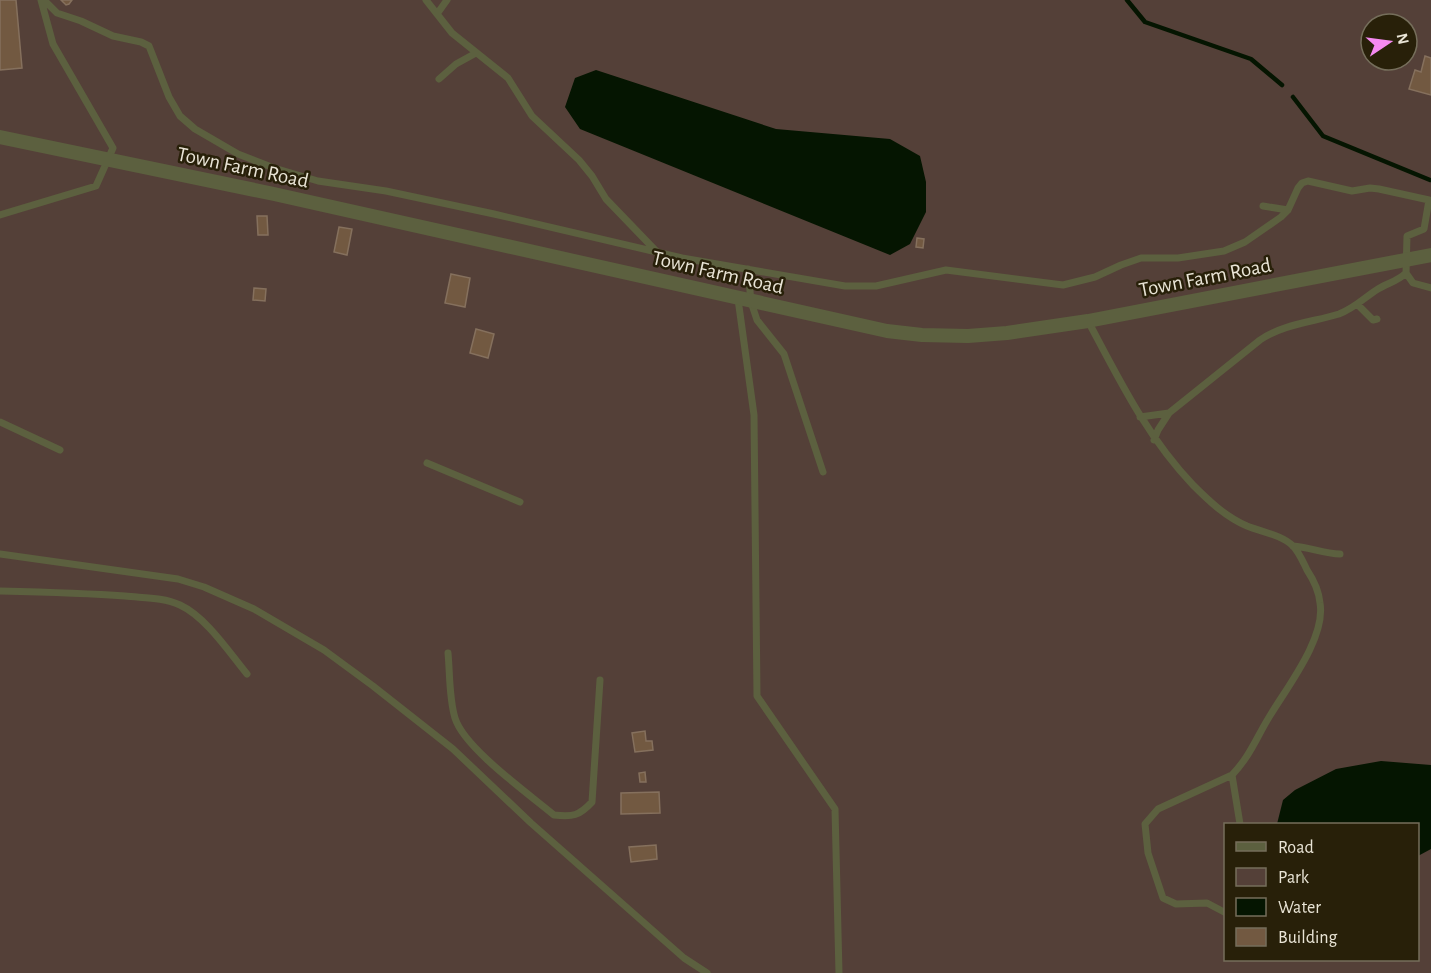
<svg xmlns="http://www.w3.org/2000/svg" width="1431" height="973" font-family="'Alegreya Sans',sans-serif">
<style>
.green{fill:#544038;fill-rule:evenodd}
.water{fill:#051501}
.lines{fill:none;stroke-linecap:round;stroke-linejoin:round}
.stream{stroke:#051501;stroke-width:4.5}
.building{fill:#725941;stroke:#85705d;stroke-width:1.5}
.lane{stroke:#5c603f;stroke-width:7}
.street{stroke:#5c603f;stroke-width:14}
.labels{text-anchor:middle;stroke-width:5;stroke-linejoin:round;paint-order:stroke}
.street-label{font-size:21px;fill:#e9e4d6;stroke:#282009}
</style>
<rect width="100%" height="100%" fill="#322913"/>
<path class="green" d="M0,0H1431V973H0ZM1371,24H1407V60H1371ZM1226,824H1418V960H1226Z"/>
<path class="water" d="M596,70L776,129L890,139L920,156L926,182V212L910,244L890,255L580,129L565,107L575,78Z
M1381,761L1431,765V849L1418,856V824H1277L1283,800L1295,790L1336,769Z"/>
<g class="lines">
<path class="stream" d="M1127,0L1145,22L1251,59L1282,85
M1293,97L1323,136L1430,180"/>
</g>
<path class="building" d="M0,0H16L22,68L0,70Z
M61,0H72L69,4L66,5Z
M1425,56L1431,58V95L1409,89L1415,70L1421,72Z
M257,216H267L268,235H258Z
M339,227L352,229L347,255L334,252Z
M917,238L924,239L923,248L916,247Z
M451,274L470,278L465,307L445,303Z
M254,288L266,289L265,301L253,300Z
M476,329L494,334L488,358L470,353Z
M645,731L646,741H652L653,750L635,752L632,733Z
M645,772L646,782H640L639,773Z
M659,792L660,813L621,814V793Z
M656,845L657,859L631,862L629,847Z"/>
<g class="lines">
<path class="lane" d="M44,0L57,13L81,21L113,36L141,42L149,46L169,97L180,116L195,129L238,154L274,168L318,181L386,191L494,214L682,258L845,286H876L946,270L1063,285L1095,277L1121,265L1141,258H1178L1224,251L1245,242L1281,217L1288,210L1298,188L1302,183L1308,181L1352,191L1370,188L1379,189L1429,200L1424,229L1407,236L1406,273
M426,0L452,33L508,78L532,116L579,160L592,176L606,199L657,252
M437,14L447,0
M439,79L456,64L476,53
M1263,206L1288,210
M0,215L96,186L113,148L53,44L41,0
M748,269L751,302L757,320L784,354L823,472
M738,299L754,415L757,696L835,809L839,973
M1358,305L1373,320L1377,319
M1088,321C1119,379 1147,437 1193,485C1210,502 1226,517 1247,526C1262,532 1282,535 1293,546C1299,552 1303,562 1307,570C1313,579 1319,592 1320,603C1326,637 1288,686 1271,714C1257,736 1251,755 1232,775
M1169,413L1260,340C1283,324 1313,322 1339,314C1355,308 1365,297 1378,289C1388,283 1398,281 1406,273L1413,283L1431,288
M1140,417L1169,413L1158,430L1154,440
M0,422L60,450
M427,463L520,502
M1293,546C1309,547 1324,554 1340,554
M0,554L178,579L204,587L254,609L324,650L373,686L453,749L531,823L684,958L707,973
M0,591C42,592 83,593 125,596C142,598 163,597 180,605C206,617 229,652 247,674
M448,653C450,674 449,698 455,718C464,748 529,794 554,815C573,817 579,816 592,802L600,680
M1226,913L1207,903L1176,904L1163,898L1148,853L1145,824L1158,809L1232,775L1240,824"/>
<path class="street" d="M0,137L274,194L887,331L922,335L968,336L1007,333L1088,321L1431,255"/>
</g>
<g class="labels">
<g class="street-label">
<text transform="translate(243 167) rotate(12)" y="7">Town Farm Road</text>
<text transform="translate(718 272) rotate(13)" y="7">Town Farm Road</text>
<text transform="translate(1205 277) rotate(-11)" y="7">Town Farm Road</text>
</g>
</g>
<rect x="1224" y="823" width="195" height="138" fill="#282009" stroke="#756e5b" stroke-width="1.5"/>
<rect x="1236" y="842" width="30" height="9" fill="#5c603f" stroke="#756e5b" stroke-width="1.5"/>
<text x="1278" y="853" font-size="18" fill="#e9e4d6">Road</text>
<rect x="1236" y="868" width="30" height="18" fill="#544038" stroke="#756e5b" stroke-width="1.5"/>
<text x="1278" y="883" font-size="18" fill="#e9e4d6">Park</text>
<rect x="1236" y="898" width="30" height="18" fill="#051501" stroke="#756e5b" stroke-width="1.5"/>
<text x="1278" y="913" font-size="18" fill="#e9e4d6">Water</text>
<rect x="1236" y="928" width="30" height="18" fill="#725941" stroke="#756e5b" stroke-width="1.5"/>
<text x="1278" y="943" font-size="18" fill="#e9e4d6">Building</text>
<g transform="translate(1389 42) rotate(77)"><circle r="28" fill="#282009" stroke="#756e5b" stroke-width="1.5"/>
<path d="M0-4.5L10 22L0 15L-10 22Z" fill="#f489f0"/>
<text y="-9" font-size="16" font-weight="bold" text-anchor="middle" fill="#e9e4d6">N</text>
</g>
</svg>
